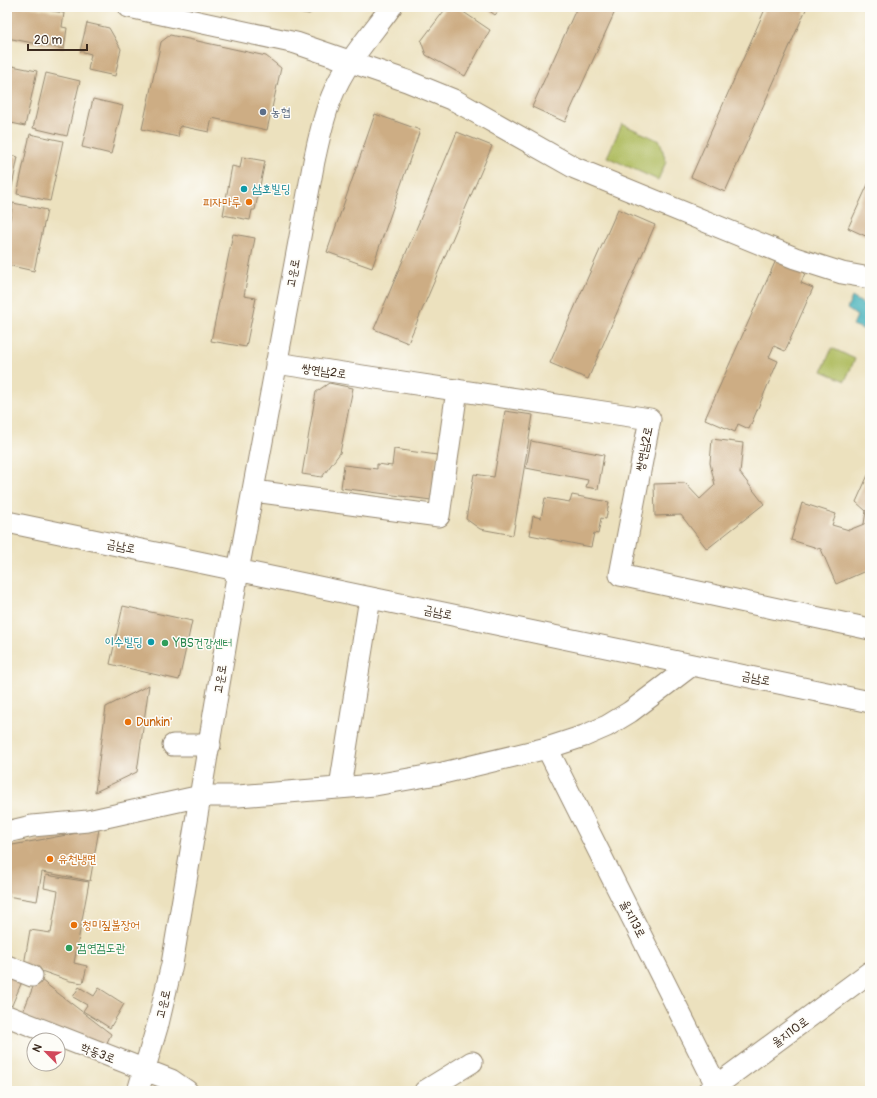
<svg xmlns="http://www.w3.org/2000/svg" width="877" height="1098" font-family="Pangolin,'Poor Story',sans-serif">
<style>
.green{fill:#aebb5d;stroke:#74723e}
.water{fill:#3daeb8;stroke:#3c6c6b}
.building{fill:#cdad84}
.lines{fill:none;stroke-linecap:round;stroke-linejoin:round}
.minor-casing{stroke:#94866e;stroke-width:23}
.minor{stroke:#fff;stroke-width:21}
.service-dot{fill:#5c6f8a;stroke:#fdfcf7;stroke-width:1.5}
.culture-dot{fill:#0f9aa8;stroke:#fdfcf7;stroke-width:1.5}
.food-dot{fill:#e8710a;stroke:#fdfcf7;stroke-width:1.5}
.leisure-dot{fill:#2e9e5b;stroke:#fdfcf7;stroke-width:1.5}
.labels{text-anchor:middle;stroke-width:3;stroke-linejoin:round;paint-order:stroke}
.service-label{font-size:12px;fill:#4e5e75;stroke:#fdfcf7;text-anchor:start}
.culture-label{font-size:12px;fill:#0d838f;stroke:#fdfcf7;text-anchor:start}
.food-label{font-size:12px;fill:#c56008;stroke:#fdfcf7;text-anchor:start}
.street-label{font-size:12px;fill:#3b2a1e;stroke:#fdfcf7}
.leisure-label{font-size:12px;fill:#27864d;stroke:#fdfcf7;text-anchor:start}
</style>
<rect width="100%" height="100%" fill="#fdfcf7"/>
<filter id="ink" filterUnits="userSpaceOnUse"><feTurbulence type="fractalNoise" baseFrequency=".025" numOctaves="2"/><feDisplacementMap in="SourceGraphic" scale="8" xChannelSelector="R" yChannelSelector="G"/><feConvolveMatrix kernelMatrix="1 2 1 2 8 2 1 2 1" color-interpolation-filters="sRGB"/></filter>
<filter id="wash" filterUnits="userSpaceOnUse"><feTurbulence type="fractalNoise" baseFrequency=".012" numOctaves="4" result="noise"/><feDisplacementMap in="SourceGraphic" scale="16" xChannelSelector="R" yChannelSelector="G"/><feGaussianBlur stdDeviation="0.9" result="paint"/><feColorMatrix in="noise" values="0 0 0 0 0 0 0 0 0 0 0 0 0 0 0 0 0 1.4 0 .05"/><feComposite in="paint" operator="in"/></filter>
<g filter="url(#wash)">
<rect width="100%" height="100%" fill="#ece1be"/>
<path class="green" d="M622,124L660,141L666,162L658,180L607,157Z
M832,348L855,359L845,381L822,371Z"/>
<path class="water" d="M852,297L870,308V332L853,325L857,316L847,309Z"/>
<g id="blocks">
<path class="building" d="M7,7H29L64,13L62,27L67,28L64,49L7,38Z
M287,7H321L309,14L287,10Z
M447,7H456L490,30L465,76L426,55L421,41Z
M484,7H502L495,15Z
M577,7H617L565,122L532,107Z
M766,7H807L725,192L691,177Z
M87,23L109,28L121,49L115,76L88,70L91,54L80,51Z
M170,35L266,56L281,68L267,130L212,118L209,132L180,126L178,137L142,129L161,42Z
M7,65L37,71L25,126L7,122Z
M46,73L80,81L67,136L33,128Z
M93,99L123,106L111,154L82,147Z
M375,114L420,130L372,268L327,252Z
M457,132L492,146L408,343L374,329Z
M30,134L63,141L50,201L17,194Z
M7,154L18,157L10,196L7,195Z
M242,157L265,161L255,210H252L250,220L223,215L232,166L240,168Z
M870,180V238L848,228Z
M13,203L47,210L34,271L7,265V234Z
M618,209L655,225L588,379L550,363Z
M233,234L255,238L244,296L256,298L246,347L211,341Z
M776,260L805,273L801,283L813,288L785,351L774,346L769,357L778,361L749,429L738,424L735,432L705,419Z
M329,383L353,388L340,453L322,477L302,474L316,392Z
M505,411L533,415L513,535L480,529L466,519L474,474L494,477Z
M712,439L743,443L740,473L764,504L707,549L681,515L655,516L654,484L685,483L700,499L715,485L710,463Z
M531,441L604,455L598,489L586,487L588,480L526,468Z
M394,449L437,455L431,500L341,488L344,465L377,469V464L392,466Z
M868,475L870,476V569L836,584L821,549L791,540L802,503L836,514L832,525L849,530L864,524L866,511L856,502Z
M572,495L609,502L606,519L601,518L598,534L594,533L591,547L530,535L533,516L541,518L545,498L570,502Z
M123,606L192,621L179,680L110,664Z
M149,685L137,772L95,792L106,707Z
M99,829L90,881L42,872L37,901L7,896V846Z
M46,875L89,882L74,963L87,966L83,983L70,981L24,965L30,930L51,933L58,891L44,888Z
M7,969L24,977L9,1012L7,1011Z
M37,977L111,1034L104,1049L21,1017Z
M79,987L94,996L99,988L124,1004L110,1028L83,1011L87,1005L73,997Z"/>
</g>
</g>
<g filter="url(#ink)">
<use href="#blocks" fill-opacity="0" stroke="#94866e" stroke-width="1"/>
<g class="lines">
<g class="minor-casing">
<path id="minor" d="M129,7L296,43L407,81L456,101L575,168L795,258L842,273L870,278
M276,363L650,419L620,575L870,629
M254,491L439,516L457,390
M7,522L870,702
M173,745H210
M547,748L719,1091
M340,787L370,598
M7,832L32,826L88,821L201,796H238L375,785L443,773L547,748L584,736L607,726L630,712L692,665
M7,966L32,976
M7,1016L171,1080L187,1091
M138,1091L158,1024L172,964L238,571L314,161C319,139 323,117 332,96C344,64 371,35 391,7
M425,1091L472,1062
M709,1091L870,972"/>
</g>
<use href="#minor" class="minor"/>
</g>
</g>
<circle class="service-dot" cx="263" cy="112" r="4"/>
<g class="culture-dot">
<circle cx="244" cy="189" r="4"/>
<circle cx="151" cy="642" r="4"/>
</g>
<g class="food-dot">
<circle cx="249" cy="202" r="4"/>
<circle cx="128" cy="722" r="4"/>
<circle cx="50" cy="859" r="4"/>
<circle cx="74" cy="925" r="4"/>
</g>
<g class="leisure-dot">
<circle cx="165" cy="643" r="4"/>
<circle cx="69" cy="948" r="4"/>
</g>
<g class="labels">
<g class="service-label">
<text x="271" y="116">농협</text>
</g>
<g class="culture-label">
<text x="252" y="193">삼호빌딩</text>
<text x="143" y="646" text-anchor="end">이수빌딩</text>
</g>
<g class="food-label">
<text x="241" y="206" text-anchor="end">피자마루</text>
<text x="136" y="726">Dunkin'</text>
<text x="58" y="863">유천냉면</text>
<text x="82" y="929">청미짚불장어</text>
</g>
<g class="street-label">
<text transform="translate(293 273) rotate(-80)" y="4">고운로</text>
<text transform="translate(324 371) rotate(8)" y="4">쌍연남2로</text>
<text transform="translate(644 449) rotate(-79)" y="4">쌍연남2로</text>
<text transform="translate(121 546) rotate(12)" y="4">금남로</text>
<text transform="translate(438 612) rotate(12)" y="4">금남로</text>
<text transform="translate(756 678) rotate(12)" y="4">금남로</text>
<text transform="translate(220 679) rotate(-81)" y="4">고운로</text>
<text transform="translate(633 919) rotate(63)" y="4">율지13로</text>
<text transform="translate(163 1004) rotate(-77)" y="4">고운로</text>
<text transform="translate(790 1032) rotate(-36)" y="4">율지10로</text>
<text transform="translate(98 1053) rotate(21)" y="4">학동3로</text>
</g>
<g class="leisure-label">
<text x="173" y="647">YBS건강센터</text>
<text x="77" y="952">검연검도관</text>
</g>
</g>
<rect width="877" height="1098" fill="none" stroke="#fdfcf7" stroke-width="24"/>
<g transform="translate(46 1052) rotate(294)"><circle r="19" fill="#fdfcf7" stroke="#afa8a0"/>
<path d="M0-3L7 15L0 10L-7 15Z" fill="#d1495b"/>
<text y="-6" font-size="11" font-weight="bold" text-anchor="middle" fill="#3b2a1e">N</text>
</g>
<path d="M28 44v6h59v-6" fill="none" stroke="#3b2a1e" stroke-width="2"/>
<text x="34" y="44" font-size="12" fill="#3b2a1e" stroke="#fdfcf7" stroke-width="3" paint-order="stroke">20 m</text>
</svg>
